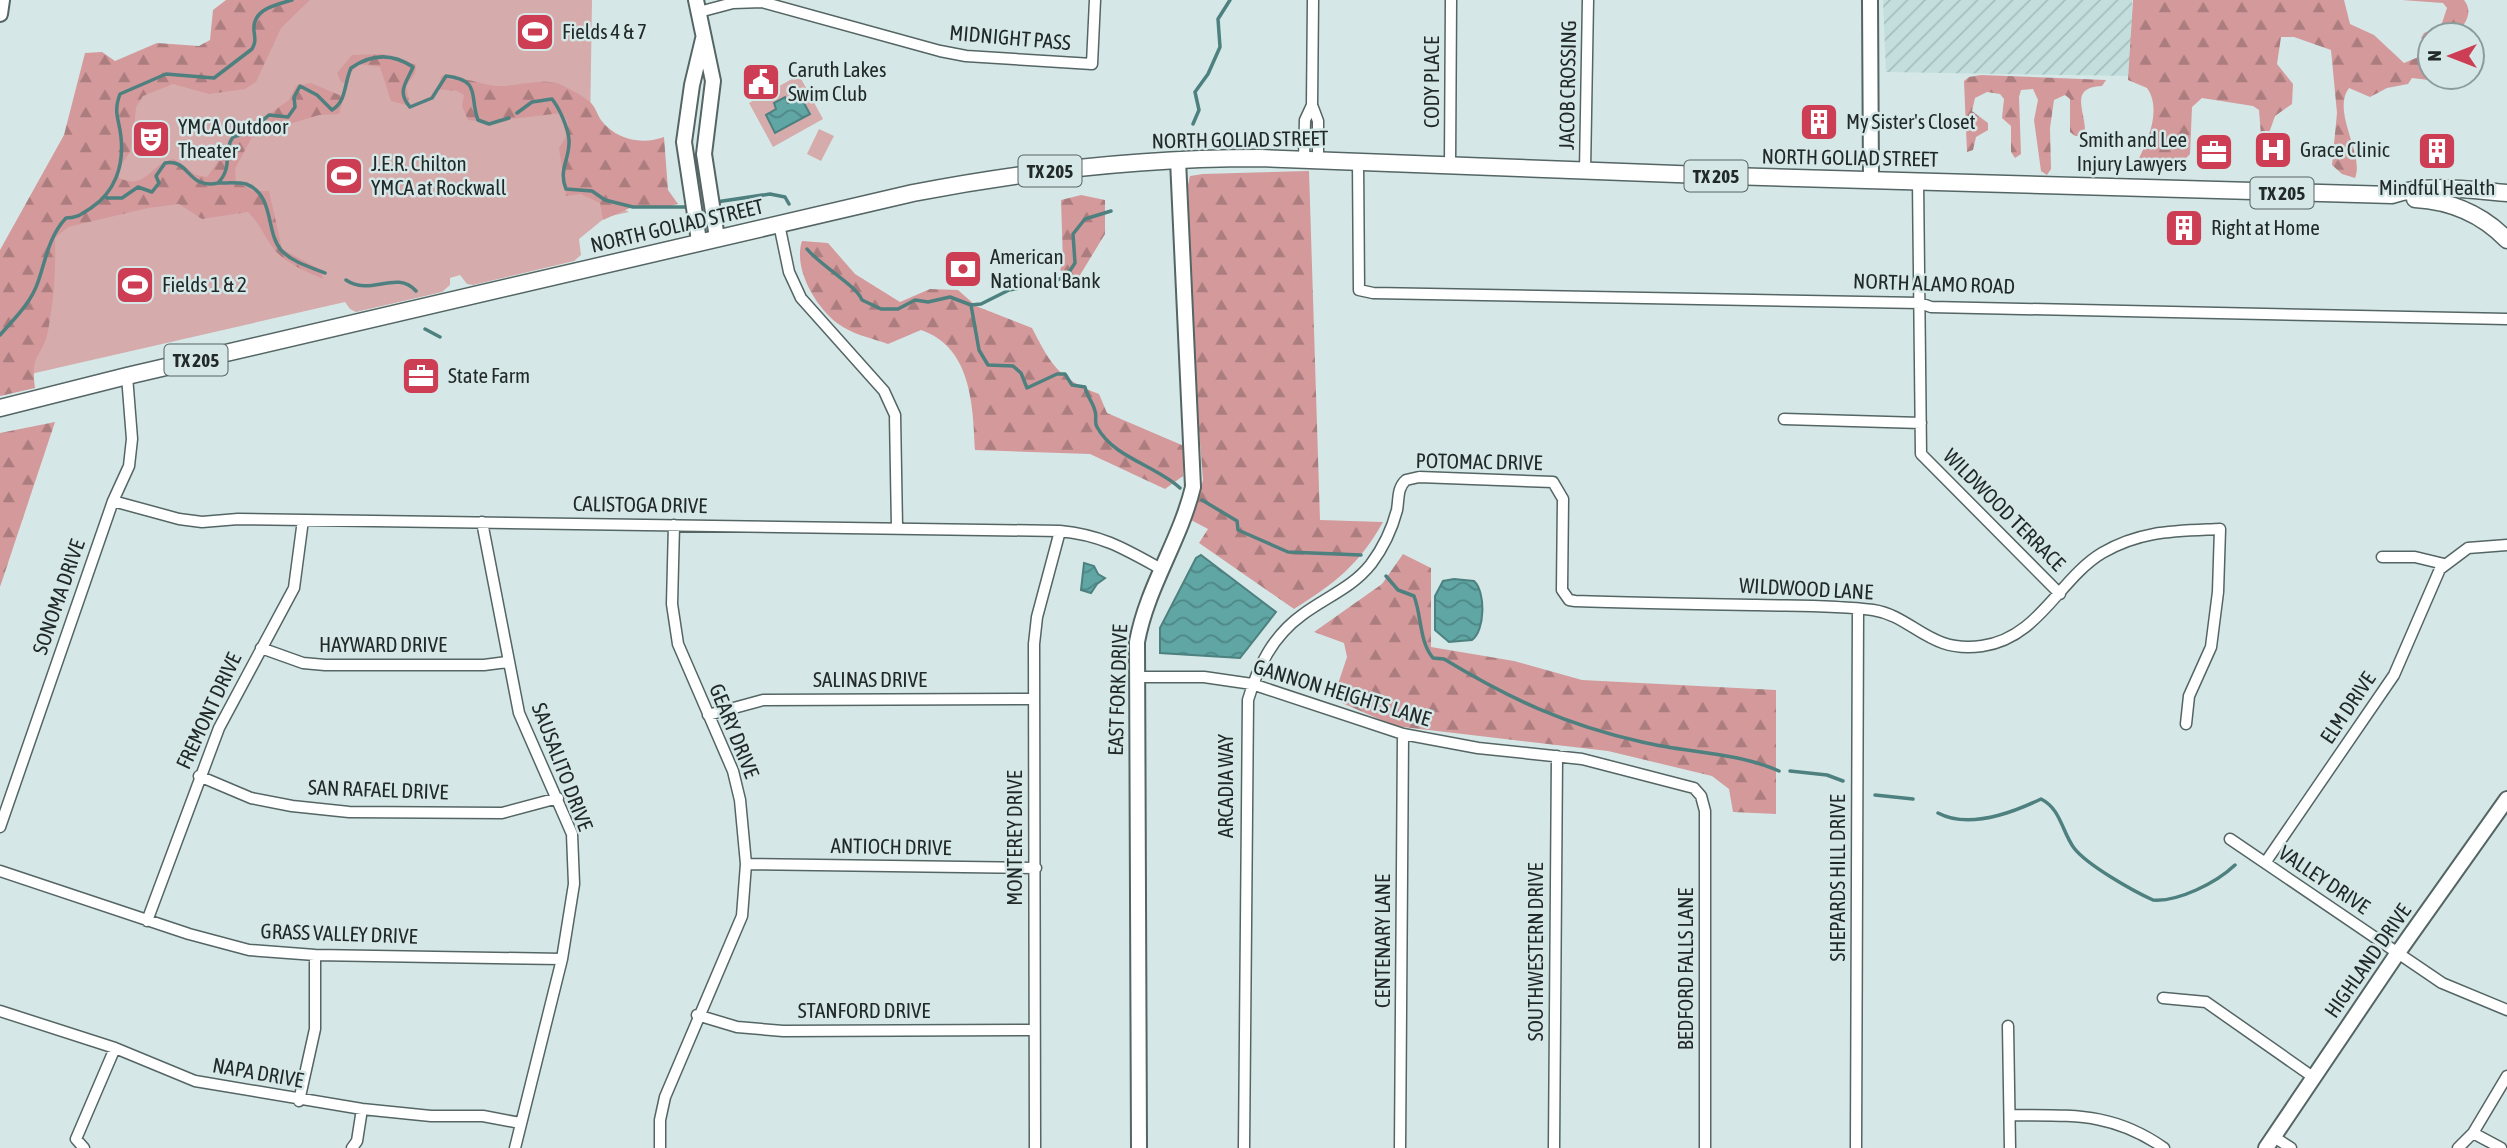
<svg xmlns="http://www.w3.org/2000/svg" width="2507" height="1148" font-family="'Asap Condensed',sans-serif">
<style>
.industrial{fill:url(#industrial-furrows)}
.green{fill:#d5abac}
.forest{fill:url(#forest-firs)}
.water{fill:url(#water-waves);stroke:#4d807f;stroke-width:2}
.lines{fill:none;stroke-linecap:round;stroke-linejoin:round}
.stream{stroke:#4d807f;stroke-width:3.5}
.street-casing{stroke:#546564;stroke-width:13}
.secondary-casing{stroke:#546564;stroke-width:18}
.primary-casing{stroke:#546564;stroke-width:19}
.street{stroke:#fff;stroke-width:10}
.secondary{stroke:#fff;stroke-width:14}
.primary{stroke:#fff;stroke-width:16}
.labels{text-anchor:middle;stroke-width:5;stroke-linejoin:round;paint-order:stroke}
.shield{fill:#d5e8e7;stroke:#586262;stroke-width:2}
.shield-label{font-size:19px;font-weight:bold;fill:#222929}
.poi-label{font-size:21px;fill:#222929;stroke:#d5e8e7;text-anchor:start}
.street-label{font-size:21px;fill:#222929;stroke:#d5e8e7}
</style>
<defs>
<pattern id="industrial-furrows" width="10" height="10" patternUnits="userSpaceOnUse" patternTransform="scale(1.75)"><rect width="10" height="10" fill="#c2dfdd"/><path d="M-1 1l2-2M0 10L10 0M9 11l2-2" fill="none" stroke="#a6bfbe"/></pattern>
<pattern id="forest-firs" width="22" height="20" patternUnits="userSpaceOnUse" patternTransform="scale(1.75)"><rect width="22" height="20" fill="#d4999b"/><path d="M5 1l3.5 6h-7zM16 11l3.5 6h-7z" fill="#ac7d7e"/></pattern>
<pattern id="water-waves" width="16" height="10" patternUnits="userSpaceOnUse" patternTransform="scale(1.75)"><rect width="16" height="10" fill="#5fa6a4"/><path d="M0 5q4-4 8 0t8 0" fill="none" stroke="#4e8786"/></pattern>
</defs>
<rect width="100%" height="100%" fill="#d5e8e7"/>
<path class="industrial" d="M1883,0H2132L2131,76L1886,72Z"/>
<path class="green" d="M287,0H592L589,193L629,212L606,217L579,239L581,255L574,261L473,285L467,284L460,275L450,278V285L442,292L356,312L350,309L345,302L0,381V329L117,99Z
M799,75L823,119L773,147L749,103Z
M819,129L834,136L821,161L807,154Z"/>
<path class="forest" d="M226,0H310L281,28L256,82L245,89L209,94L173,84L143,96L136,107L133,139L130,152L119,168V178C148,191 149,163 174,159L196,175L207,177L234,139L289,100L296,86L311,83L344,97L339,114L319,115L253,135L235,169L236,182L254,191H269L282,249L321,270L323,279C304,270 283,263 271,245C263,233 259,223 248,212L202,219L179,204L148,208L68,227L55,238C56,270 54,299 48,331C42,359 30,352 35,388L0,396V250L64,135L85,53L102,52L115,61L157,43L199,46L210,40L213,10Z
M2133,0H2344L2350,24L2374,35L2404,63L2428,53L2430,49V77L2444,78L2437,81L2412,78L2408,84L2387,88L2370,97L2349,88C2331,111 2365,155 2355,178L2342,174L2332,165L2337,113L2331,50L2294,37H2281L2277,64L2293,84L2292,104L2275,116L2268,136H2261L2259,110L2253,106L2202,98L2192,107L2190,154L2180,164L2140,170L2134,167C2146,147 2163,110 2147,88L2128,80Z
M2402,0H2464C2474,13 2465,23 2457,35H2430V46L2421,38L2424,33L2441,26L2447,8L2443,3Z
M383,54L416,65L415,74L406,86L410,106L391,101L380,67L358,64L351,73L348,84L341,82L337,73L352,55Z
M442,75L450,80C466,76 481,85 497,86C516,87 546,77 562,85C571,90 582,95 590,102C595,106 597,114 601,120C616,140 642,145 664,137L668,190L678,204L663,208H630L603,220L600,203L581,194L566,196L559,148C568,135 573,126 562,113L485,122L468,120L462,106L464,95L457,91L437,89Z
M1981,75L2106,80L2102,86C2069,87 2085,111 2085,130L2081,136H2075L2070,132V99L2065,95L2054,100L2050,128L2051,169L2047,175L2041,171L2034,120L2038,100L2033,89L2021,90L2019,97L2021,154L2015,158L2011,152V126L2002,118L2004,99L2000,94L1987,92L1975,98L1972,111L1988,123V130L1976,137L1973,150L1967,152L1964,81L1969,77Z
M1309,171L1320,520L1383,522C1359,565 1335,583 1294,609L1199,543L1208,529L1191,520L1203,480L1191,328L1188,185L1190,176L1203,174Z
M1081,195L1105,200V234L1077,280L1060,270L1063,262L1061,200Z
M802,241L828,243L855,274L900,302L930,289L958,290L976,306L1032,328C1051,365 1059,379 1099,394L1107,413L1184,446L1183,476L1165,489L1090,454L975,450C973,404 971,347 921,330L888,344C871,338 851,334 837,323C815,306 793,268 802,241Z
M55,422L0,587V433Z
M1403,554L1431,568V647L1514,661L1582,680L1776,690V814L1733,812L1729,789L1712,776L1608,751L1395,726L1333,699L1347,657L1344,643L1314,632L1382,584Z"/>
<path class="water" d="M800,96L810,114L775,133L766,115L776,109L774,103L785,97L788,103Z
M1201,555L1276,612L1240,658L1160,653V628L1196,558Z
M1084,563L1094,566L1098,574L1105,578L1097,584L1091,593L1081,590Z
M1454,579L1474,581C1486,592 1485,631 1472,640L1449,642L1435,630V596L1443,581Z"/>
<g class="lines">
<path class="stream" d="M517,113L532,102L552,99C560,109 568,128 569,140C570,159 558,170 566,189L592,191L605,200L633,207H691
M1193,124L1199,110L1195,92L1208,74L1220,47L1218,19L1230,0
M219,183C228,183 238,182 246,184C275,195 265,231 281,250C292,262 310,267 325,273
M107,198H122L138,187L152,192L159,183L156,176L165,163C190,158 187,190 218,183C234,166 222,152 233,137L249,132L269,115L288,117L295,107L294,97L300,86L317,95L332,110C347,101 344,83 351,68C371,54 392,53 413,67C407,82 396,91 410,107L432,98L446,76C482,80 469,97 478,120L489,124L509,118
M716,202L770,194L785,197L789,204
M807,249C821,266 857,286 862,300L881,309H898L915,300L928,302L950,297L971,305L979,350L988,365L1013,366L1021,373L1027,388L1057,374H1065L1072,385L1085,387C1087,397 1093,402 1095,411C1097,416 1094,422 1097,427C1114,458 1155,465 1180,488
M346,280C371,297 396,269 416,291
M971,305L981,304L1009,290L1054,282L1067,275L1075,263L1073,234L1085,219L1111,211
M425,329L440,337
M0,335C14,319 31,303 38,282C46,259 49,236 66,218C78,218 81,214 91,208C115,192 124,166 121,137C119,118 113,113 120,94L166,74L214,78L252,49C256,42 255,39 254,31C252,9 275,5 292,0
M1202,500L1237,521L1238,530L1288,552L1361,555
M1386,576L1398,590L1414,596C1422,617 1419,641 1433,658L1444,659C1510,699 1566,725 1642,742C1687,753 1736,752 1779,771
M1790,771L1827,775L1843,781
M1875,795L1913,799
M1938,813C1968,829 2012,813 2041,799C2061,809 2062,832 2074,848C2087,865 2133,891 2153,900C2178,902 2216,883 2235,865"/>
<g class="street-casing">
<path id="street" d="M1313,0L1312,105L1318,121V160
M699,12L733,3L762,2L940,51L966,56L1092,64L1095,0
M1304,159L1305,120L1312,105
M1358,161L1359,290L1373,293L1920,303L1931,307L2507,319
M1450,164L1451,0
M1585,171L1588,0
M1918,181L1921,454L2060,594
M779,224L789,272L801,298L884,391L895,415L897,527
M1784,419L1921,423
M113,501L179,519L202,522L238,519L1060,531C1102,535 1125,549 1161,569
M482,522L519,713L572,834L574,884L562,959L515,1148
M2382,557H2415L2444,564
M261,648L303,663L325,665H484L507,662
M1136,677H1204L1252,684L1403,734L1478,748L1582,759L1694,788L1701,796L1705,811V1148
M708,715L763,700L1034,699
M199,776L251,798L292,806L349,812L502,813L558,798
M0,827L113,501L129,466L132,439L127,376
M2230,839L2442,983L2507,1010
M2265,863L2394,675L2440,569L2468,548L2507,545
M746,864L1036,868
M0,871L189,934L249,950L315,955L562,959
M147,921L219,728L294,588L303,520
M2163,998L2206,1002L2313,1077
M0,1011L115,1048L195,1081L362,1109L431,1116H483L520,1123
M697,1015L737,1027L783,1031L1033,1030
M2008,1026L2010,1148
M299,1101L315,1029V955
M2010,1115C2071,1116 2111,1111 2164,1148
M2473,1133L2501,1148
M2274,1137L2291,1148
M84,1148L76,1139L115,1048
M352,1148L357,1141L362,1109
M660,1148V1120L665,1097L742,916L746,864L740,800L733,771L678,644L672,604L674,525
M1035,1148L1034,644L1037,617L1060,531
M1244,1148L1248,700C1258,666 1273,636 1302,615C1326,597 1352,588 1371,564C1383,548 1392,529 1397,510C1399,499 1397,488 1406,480L1419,477L1553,482L1563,499L1562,590L1569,600L1575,601C1635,603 1696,604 1756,605C1795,606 1834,605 1873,610C1913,616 1929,654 1982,646C2039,638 2059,579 2102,553C2141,530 2176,531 2220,529L2218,592L2211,647L2189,696L2186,724
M1400,1148L1403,734
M1554,1148L1557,756
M1856,1148L1858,609
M2458,1148L2473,1133L2507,1076"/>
</g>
<g class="secondary-casing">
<path id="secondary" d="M696,0L713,81L704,154L717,238
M1870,0L1871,180
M0,14L2,0
M699,241L684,142L692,85L703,39
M1139,1148L1137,642C1147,587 1180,541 1193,487L1178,160
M2266,1148L2397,954L2507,799"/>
</g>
<g class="primary-casing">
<path id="primary" d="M2415,199C2451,201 2482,214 2507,240
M0,408L127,376L913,193C1027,171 1143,158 1260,158L1729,176L2392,195C2427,183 2471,190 2507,193"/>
</g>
<use href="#street" class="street"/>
<use href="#secondary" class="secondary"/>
<use href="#primary" class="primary"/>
</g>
<defs>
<g id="stadium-square" transform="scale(2.0125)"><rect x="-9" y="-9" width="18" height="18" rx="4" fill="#cd3d53" stroke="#d5e8e7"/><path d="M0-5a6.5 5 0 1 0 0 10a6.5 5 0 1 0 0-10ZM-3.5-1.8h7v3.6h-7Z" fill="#fff"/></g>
<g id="civic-square" transform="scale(2.0125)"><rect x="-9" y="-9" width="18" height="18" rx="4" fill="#cd3d53" stroke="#d5e8e7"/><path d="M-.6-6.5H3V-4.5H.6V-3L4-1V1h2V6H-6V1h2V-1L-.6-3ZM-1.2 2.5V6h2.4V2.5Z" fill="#fff"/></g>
<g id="building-square" transform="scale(2.0125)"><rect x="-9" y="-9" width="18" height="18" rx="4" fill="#cd3d53" stroke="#d5e8e7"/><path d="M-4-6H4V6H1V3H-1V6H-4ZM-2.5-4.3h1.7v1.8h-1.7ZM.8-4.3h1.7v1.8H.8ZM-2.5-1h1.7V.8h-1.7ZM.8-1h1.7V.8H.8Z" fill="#fff"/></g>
<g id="theatre-square" transform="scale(2.0125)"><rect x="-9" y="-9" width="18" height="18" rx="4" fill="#cd3d53" stroke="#d5e8e7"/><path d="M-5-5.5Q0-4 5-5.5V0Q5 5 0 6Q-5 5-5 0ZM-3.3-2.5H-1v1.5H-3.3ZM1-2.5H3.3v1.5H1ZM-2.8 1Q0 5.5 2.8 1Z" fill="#fff"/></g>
<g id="hospital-square" transform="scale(2.0125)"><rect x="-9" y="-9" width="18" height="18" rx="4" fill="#cd3d53" stroke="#d5e8e7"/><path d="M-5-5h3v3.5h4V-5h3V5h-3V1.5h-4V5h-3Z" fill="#fff"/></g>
<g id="office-square" transform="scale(2.0125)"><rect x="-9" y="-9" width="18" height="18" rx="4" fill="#cd3d53" stroke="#d5e8e7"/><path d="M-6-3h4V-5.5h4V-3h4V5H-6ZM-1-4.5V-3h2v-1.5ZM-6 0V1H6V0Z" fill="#fff"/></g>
<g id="bank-square" transform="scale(2.0125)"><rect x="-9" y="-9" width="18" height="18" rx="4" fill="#cd3d53" stroke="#d5e8e7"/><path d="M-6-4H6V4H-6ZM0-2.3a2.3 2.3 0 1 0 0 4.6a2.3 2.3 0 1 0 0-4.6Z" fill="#fff"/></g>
</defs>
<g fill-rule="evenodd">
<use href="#stadium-square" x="535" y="32"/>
<use href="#civic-square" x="761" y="82"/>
<use href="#building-square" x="1819" y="122"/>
<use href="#theatre-square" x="151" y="139"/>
<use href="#hospital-square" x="2273" y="150"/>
<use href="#building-square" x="2437" y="151"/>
<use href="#office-square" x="2214" y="152"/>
<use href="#stadium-square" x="344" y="176"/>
<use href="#building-square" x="2184" y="228"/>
<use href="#bank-square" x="963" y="269"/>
<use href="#stadium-square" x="135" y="285"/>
<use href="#office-square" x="421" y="376"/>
</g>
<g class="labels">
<g class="shield">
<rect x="1018.5" y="155.5" width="63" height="31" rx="5"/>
<rect x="1684.5" y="160.5" width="63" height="31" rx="5"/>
<rect x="2250.5" y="177.5" width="63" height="31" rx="5"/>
<rect x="164.5" y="344.5" width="63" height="31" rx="5"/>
</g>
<g class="shield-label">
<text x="1050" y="178">TX 205</text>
<text x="1716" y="183">TX 205</text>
<text x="2282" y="200">TX 205</text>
<text x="196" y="367">TX 205</text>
</g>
<g class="poi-label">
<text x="562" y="39">Fields 4 &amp; 7</text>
<text x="788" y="77">Caruth Lakes<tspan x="788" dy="24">Swim Club</tspan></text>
<text x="1846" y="129">My Sister's Closet</text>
<text x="178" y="134">YMCA Outdoor<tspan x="178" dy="24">Theater</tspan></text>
<text x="2187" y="147" text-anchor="end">Smith and Lee<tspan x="2187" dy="24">Injury Lawyers</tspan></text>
<text x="2300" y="157">Grace Clinic</text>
<text x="371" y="171">J.E.R. Chilton<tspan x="371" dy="24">YMCA at Rockwall</tspan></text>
<text x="2437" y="195" text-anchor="middle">Mindful Health</text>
<text x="2211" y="235">Right at Home</text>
<text x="990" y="264">American<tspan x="990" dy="24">National Bank</tspan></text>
<text x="162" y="292">Fields 1 &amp; 2</text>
<text x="448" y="383">State Farm</text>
</g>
<g class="street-label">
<text transform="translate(1010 38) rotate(5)" y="7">MIDNIGHT PASS</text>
<text transform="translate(1432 82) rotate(-90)" y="7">CODY PLACE</text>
<text transform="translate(1568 85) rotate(-89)" y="7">JACOB CROSSING</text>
<text transform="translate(1240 140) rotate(-1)" y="7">NORTH GOLIAD STREET</text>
<text transform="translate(1850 158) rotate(1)" y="7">NORTH GOLIAD STREET</text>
<text transform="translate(677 226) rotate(-13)" y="7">NORTH GOLIAD STREET</text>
<text transform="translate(1934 284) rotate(2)" y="7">NORTH ALAMO ROAD</text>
<text transform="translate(1479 462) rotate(1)" y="7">POTOMAC DRIVE</text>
<text transform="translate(640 505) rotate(1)" y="7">CALISTOGA DRIVE</text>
<text transform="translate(2004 510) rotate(45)" y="7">WILDWOOD TERRACE</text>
<text transform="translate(1806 589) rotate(3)" y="7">WILDWOOD LANE</text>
<text transform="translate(59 597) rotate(-71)" y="7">SONOMA DRIVE</text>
<text x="383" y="652">HAYWARD DRIVE</text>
<text x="870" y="687">SALINAS DRIVE</text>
<text transform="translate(1118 690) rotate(-88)" y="7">EAST FORK DRIVE</text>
<text transform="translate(1342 693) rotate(17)" y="7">GANNON HEIGHTS LANE</text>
<text transform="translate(2348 708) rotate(-56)" y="7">ELM DRIVE</text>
<text transform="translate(209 711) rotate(-65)" y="7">FREMONT DRIVE</text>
<text transform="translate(734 731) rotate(68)" y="7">GEARY DRIVE</text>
<text transform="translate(562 767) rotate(69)" y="7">SAUSALITO DRIVE</text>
<text transform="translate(1226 786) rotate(-90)" y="7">ARCADIA WAY</text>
<text transform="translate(378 790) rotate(2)" y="7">SAN RAFAEL DRIVE</text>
<text transform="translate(1015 838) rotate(-90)" y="7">MONTEREY DRIVE</text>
<text transform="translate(891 847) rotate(1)" y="7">ANTIOCH DRIVE</text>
<text transform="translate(1838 878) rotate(-90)" y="7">SHEPARDS HILL DRIVE</text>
<text transform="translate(2324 880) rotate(34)" y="7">VALLEY DRIVE</text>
<text transform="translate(339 934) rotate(2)" y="7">GRASS VALLEY DRIVE</text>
<text transform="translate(1383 941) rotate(-90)" y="7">CENTENARY LANE</text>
<text transform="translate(1536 952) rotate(-90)" y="7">SOUTHWESTERN DRIVE</text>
<text transform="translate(2368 961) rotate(-55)" y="7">HIGHLAND DRIVE</text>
<text transform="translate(1686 969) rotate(-90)" y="7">BEDFORD FALLS LANE</text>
<text x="864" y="1018">STANFORD DRIVE</text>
<text transform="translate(258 1073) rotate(10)" y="7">NAPA DRIVE</text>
</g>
</g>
<g transform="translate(2451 56) rotate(270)"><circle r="33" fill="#d5e8e7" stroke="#8d9c9b" stroke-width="2"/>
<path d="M0-5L12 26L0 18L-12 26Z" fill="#cd3d53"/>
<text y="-10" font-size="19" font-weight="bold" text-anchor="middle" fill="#222929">N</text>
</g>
</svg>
